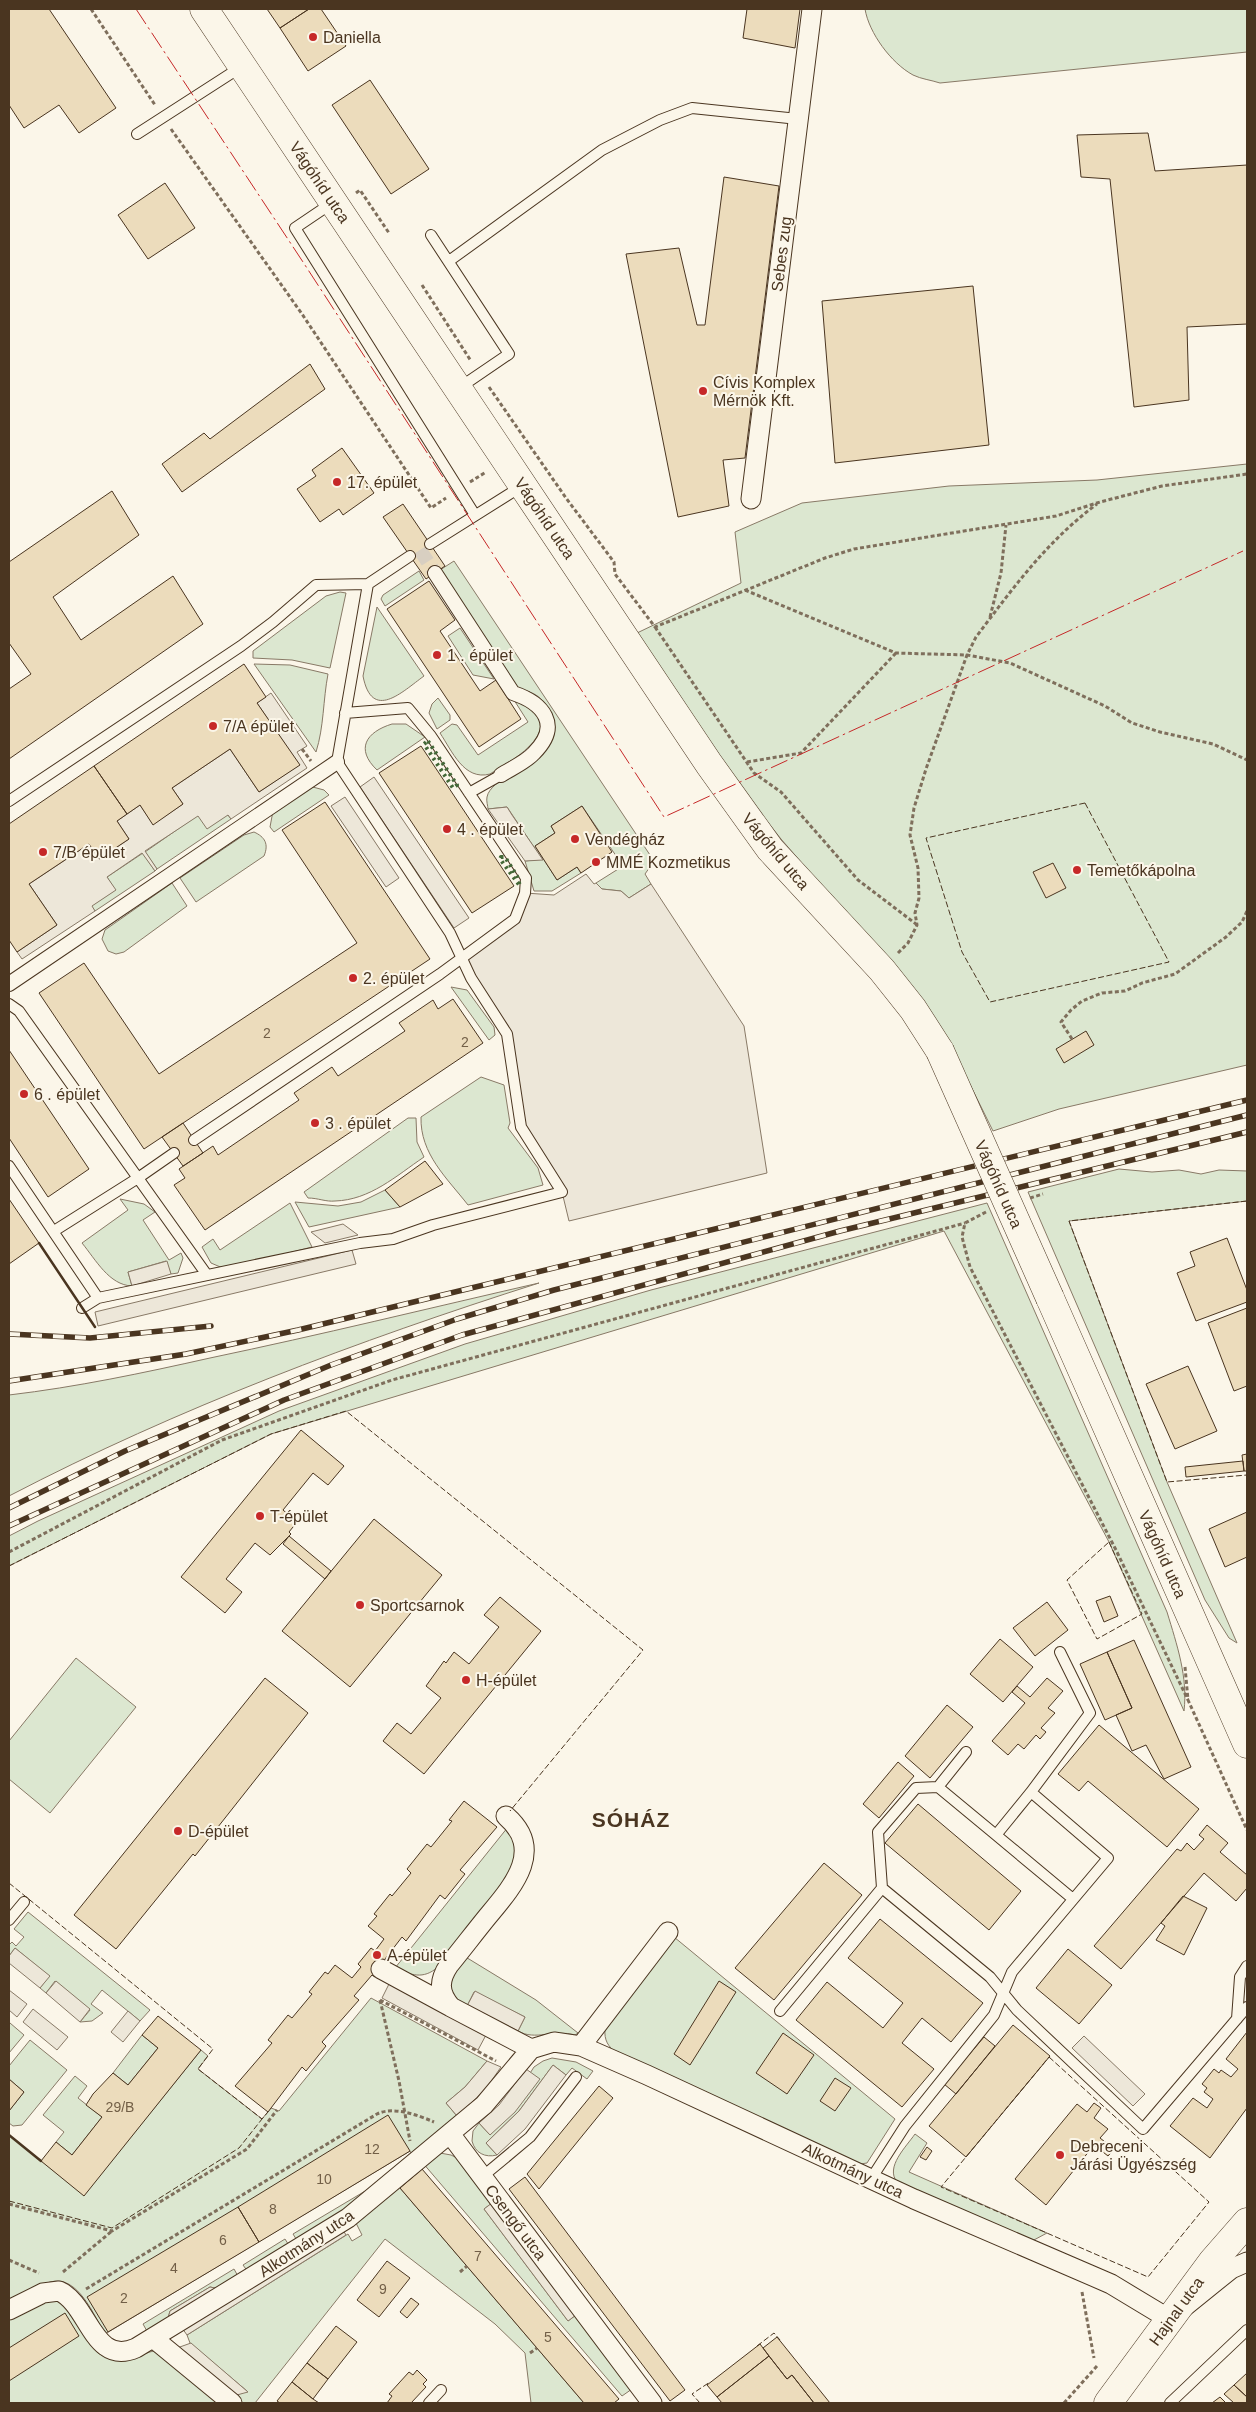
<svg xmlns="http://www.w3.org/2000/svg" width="1256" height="2412" font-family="Helvetica,sans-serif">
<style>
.green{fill:#dce7d0;stroke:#887966}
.parking{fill:#ede7d9;stroke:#887966}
.building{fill:#ecdcbc;stroke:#4a3520}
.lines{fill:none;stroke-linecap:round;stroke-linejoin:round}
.pedestrian-tunnel{stroke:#d8cfc1;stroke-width:14;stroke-dasharray:14 7;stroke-linecap:butt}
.service-casing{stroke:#4a3520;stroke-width:12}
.pedestrian-casing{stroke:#4a3520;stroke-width:16}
.minor-casing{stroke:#4a3520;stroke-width:21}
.secondary-casing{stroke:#4a3520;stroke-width:29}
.primary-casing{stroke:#4a3520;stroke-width:29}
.path{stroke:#7f6f5c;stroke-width:3;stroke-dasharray:4 2.5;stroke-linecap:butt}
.service{stroke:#fbf6e9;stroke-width:10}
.pedestrian{stroke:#fbf6e9;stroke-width:14}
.minor{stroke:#fbf6e9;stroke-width:19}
.secondary{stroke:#fbf6e9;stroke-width:28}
.primary{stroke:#fbf6e9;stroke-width:28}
.rail-casing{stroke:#4a3520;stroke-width:5.5}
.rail{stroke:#fbf6e9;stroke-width:4;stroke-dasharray:11;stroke-linecap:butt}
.secondary-bridge-casing{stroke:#4a3520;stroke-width:29;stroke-linecap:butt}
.secondary-bridge{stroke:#fbf6e9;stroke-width:28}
.hedge{stroke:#436837;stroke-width:4;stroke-dasharray:2.5 4;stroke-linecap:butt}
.fence{stroke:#4a3520;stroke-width:1;stroke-dasharray:6 2.5;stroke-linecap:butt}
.wall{stroke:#4a3520;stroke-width:2.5}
.power{stroke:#c62828;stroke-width:1;stroke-dasharray:18 4 2.5 4;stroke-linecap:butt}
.poi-dot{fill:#c62828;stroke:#fbf6e9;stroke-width:2}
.labels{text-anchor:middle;stroke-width:4;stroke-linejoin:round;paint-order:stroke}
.number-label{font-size:14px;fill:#725f47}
.poi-label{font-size:16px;fill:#4a3520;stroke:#fbf6e9;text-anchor:start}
.street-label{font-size:16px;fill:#4a3520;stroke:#fbf6e9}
.district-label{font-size:21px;font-weight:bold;letter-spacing:1px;fill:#4a3520;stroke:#fbf6e9}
</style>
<rect width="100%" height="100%" fill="#fbf6e9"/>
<path class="green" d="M865,9H1247V52L940,83C931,80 921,79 913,75C891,63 869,33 865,9Z
M1247,464V1065L1059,1109L993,1131L951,1046L873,945L781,839L704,741L637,633L741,583L735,532L802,503L949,486L1097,480Z
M454,561L654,861L645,874L651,884L629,898L621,891L602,889L596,883L623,866L582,806L551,826L555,833L535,846L557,880L577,867L581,873L552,891H534L525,861L542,859L507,807L488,809C488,806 486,801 487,797C490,779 536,764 549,745C550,717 553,694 517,689L440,570Z
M419,571L424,580L385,606L381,599L383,595Z
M340,592L346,593L330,668L292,660L253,658V651L326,596Z
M377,607L424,676C402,692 372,722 363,676Z
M460,628L494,679L473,675L448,636Z
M254,664L290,665L328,674C323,700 324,727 316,752Z
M438,698L450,715V720L437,729L429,713L432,704Z
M514,700L534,709L542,726C534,750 511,760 490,774C464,781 452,751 440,733L452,724L457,725L478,755L528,722Z
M392,724H406L425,737L377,770C355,749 366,732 392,724Z
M309,786L324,790L329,795L274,832L270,827L273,811Z
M198,815H228L231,819L157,869L145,852Z
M254,832C265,837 269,844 264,856L196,902L180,878L244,835Z
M143,853L155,871L95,911L91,906L115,890L107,877Z
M172,883L187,906L124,952L116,954L108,951L102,939L105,930Z
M451,987L467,990L494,1027L495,1035L489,1040Z
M481,1077L504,1085L510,1123L508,1128L538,1168L543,1185L468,1205C447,1178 420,1154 421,1117Z
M408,1118H416L417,1142L424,1157C396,1176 370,1200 335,1201C326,1202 318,1198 308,1198L304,1192Z
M1119,1169L1152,1172L1179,1170L1201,1174L1219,1170L1247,1171V1201L1069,1221L1167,1482L1237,1643L1229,1638L1205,1600L1028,1192Z
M385,1190L400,1207L309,1227L295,1202L338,1206L361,1202Z
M120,1199L144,1204L155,1212L143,1220L169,1260L181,1253L183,1258L178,1273L171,1274L166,1261L128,1272L132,1286C109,1285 96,1260 82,1243L128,1210Z
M290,1203L312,1247L225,1269L211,1263L202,1247L213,1239L220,1250Z
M987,1203L1167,1612C1177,1645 1188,1677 1184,1711L1109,1542L944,1231L271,1434L9,1566V1536L38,1521L279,1411L465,1344L651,1290Z
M539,1283C357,1341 178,1408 9,1496V1395C77,1387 143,1373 210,1358C320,1335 430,1308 539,1283Z
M76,1658L136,1707L50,1813L9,1779V1741Z
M508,1827L517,1846L513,1871L438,1967C423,1980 411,1975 395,1968Z
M28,1912L150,2010L140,2021L102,1990L91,2004L103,2013L92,2021L80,2022L90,2010L55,1981L46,1993L40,1988L49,1976L15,1948L9,1956V1945L12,1942L16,1946L24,1937L14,1929Z
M674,1937L895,2119L867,2163L860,2164L617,2053C608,2047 604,2040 605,2029Z
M464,1956L536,2000L578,2033L575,2035C555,2029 535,2041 518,2031L525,2017L474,1992L467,2006C440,1992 453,1975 464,1956Z
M371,1998L487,2061L465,2087L446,2103L457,2116L412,2155L410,2151L105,2334C94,2316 78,2274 50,2282C36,2286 22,2296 9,2303V2135L84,2195L201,2050L208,2056L198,2069L262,2119L271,2108L279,2111Z
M10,2023L24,2035L9,2053V2025Z
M142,2035L158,2048L128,2085L113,2073Z
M30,2040L67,2070L22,2125L13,2126L9,2123V2111L24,2092L9,2079V2066Z
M552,2058L576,2062L593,2071L587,2079L572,2068L566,2075L553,2065L519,2111L486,2143L497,2155C485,2158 475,2153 472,2141L473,2131L479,2123L490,2135L534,2067L543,2061Z
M75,2076L87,2086L78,2098L102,2117L72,2155L56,2142L64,2132L43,2115Z
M915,2134L927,2143L909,2172L1047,2233L1032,2241L897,2182C885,2167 906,2147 915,2134Z
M440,2153L451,2155L459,2159L492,2203L484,2209L568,2321L576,2315L632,2389L622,2396L422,2162Z
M420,2166L422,2169L400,2188L584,2403H531L525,2353L495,2324L385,2239L255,2403H241L233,2396L247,2391L190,2343L187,2335L348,2234L352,2241L362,2235L355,2221Z
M382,2181L318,2230L298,2242L293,2234Z
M285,2239L290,2247L248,2272L243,2265Z
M234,2269L239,2278L220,2289L210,2287L170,2311L167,2322L148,2333L143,2324Z
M56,2300C84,2311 81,2361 121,2360C134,2360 143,2353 154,2351L222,2403H9V2316L46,2301Z"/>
<path class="parking" d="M271,693L307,746L297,752L307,768L231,819L228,815L207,829L198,816L145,851L157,869L155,871L142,853L107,877L116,890L92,906L95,911L22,959L17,952L57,925L29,884L89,844L99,859L129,839L117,821L140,805L153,824L183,804L172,788L230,749L259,792L299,765L257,703Z
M374,777L469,918L454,928L360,787Z
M345,797L399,878L386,887L331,806Z
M507,807L512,815L543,860L525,861L488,809Z
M586,874L594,884L596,883L602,889L621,891L629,898L651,884L744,1026L767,1173L569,1221L562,1192L521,1127L507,1034L462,958L515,919L525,893L554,895Z
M343,1224L358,1235L325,1243L311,1232Z
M352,1250L356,1264L98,1326L95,1312Z
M167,1261L171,1274L132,1286L128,1272Z
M15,1948L50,1976L40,1988L9,1963V1956Z
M56,1981L90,2009L80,2022L46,1993Z
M389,1984L486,2035L478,2050L382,1998Z
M9,1990L27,2004L17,2017L9,2010Z
M475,1991L525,2017L518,2031L467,2006Z
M33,2009L68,2037L57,2050L23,2022Z
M128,2011L140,2021L123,2042L111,2032Z
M1084,2036L1145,2094L1133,2106L1072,2048Z
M487,2061L501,2067L485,2090L457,2116L446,2103L465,2087Z
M553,2065L566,2075L525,2129L497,2155L486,2143L519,2111Z
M526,2069L540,2079L515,2112L490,2135L479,2123L499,2105Z
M492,2203L576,2315L568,2321L484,2209Z
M343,2230L346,2235L187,2335L182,2328Z
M210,2287L220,2289L167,2322L170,2311Z
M191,2343L248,2392L233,2396L177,2348Z"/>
<path class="building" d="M9,9H49L116,108L79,133L59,105L24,128L9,105Z
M267,9H309L280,28Z
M309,9H321L346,46L308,71L280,28Z
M747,9H800L795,48L743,38Z
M370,80L429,169L391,194L332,105Z
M1148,133L1155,171L1247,165V324L1187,327L1189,400L1134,407L1110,179L1081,177L1077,135Z
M724,177L779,186L745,458L723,460L729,506L678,517L626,254L679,248L697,325H705Z
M165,183L195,228L148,259L118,215Z
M973,286L989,445L835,463L822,301Z
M310,364L325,389L182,492L162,464L204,433L210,439Z
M342,448L374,493L343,515L339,509L320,522L297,489L316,476L312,470Z
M112,491L139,535L53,597L81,640L173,576L203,624L9,759V689L31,674L9,643V562Z
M403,504L445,566L426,579L383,517Z
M429,581L455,620L440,631L480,691L496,680L521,719L479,747L387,609Z
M244,664L266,697L257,703L300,765L259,792L230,749L172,788L183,804L153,825L140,805L127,814L94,766Z
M421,746L514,886L472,913L379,773Z
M94,766L127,814L117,821L129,839L99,859L89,844L29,884L57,925L17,952L9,940V824Z
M325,802L430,959L144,1149L39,993L84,963L159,1074L357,943L282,830Z
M582,806L612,852L581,873L577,867L557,880L535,846L555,833L551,826Z
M1053,863L1066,888L1046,898L1033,872Z
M453,999L483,1043L205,1230L174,1185L185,1178L179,1169L213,1146L218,1155L299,1100L294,1093L332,1067L338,1076L405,1031L399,1023L433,1000L438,1009Z
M1086,1031L1094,1045L1064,1063L1056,1049Z
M9,1050L89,1169L48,1197L9,1138Z
M183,1123L203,1153L183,1166L162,1137Z
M425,1161L443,1184L400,1207L385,1190Z
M9,1199L39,1243L9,1264Z
M1227,1238L1247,1290V1302L1196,1321L1177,1273L1195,1266L1190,1252Z
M1247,1308V1386L1234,1391L1208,1323Z
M1188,1366L1217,1431L1175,1449L1146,1384Z
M301,1430L344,1466L328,1485L313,1473L283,1510L297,1522L289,1532L291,1534L270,1555L255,1543L226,1579L242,1592L225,1613L181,1577Z
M1247,1454V1471H1244L1242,1455Z
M1243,1461L1244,1471L1186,1477L1185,1467Z
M1247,1512V1557L1225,1567L1209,1529Z
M374,1519L442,1575L350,1687L282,1631Z
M289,1536L331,1571L325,1579L283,1544Z
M1110,1596L1118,1616L1104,1622L1096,1601Z
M500,1597L541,1631L424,1774L383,1741L397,1723L411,1734L441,1698L426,1686L444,1661L446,1663L454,1652L469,1664L499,1627L484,1615Z
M1047,1602L1068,1630L1035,1656L1013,1628Z
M1000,1639L1033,1667L1003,1702L970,1674Z
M1134,1640L1191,1767L1164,1779L1146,1745L1132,1751L1116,1715L1132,1708L1107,1652Z
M1107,1652L1132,1708L1105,1720L1080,1664Z
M265,1678L308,1713L195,1856L193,1854L116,1949L74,1915Z
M1047,1678L1063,1691L1048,1708L1055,1713L1041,1728L1046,1732L1040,1739L1036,1735L1024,1749L1018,1744L1008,1755L992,1741L1025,1703L1012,1692L1017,1686L1030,1697Z
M947,1705L973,1727L930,1778L905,1756Z
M1099,1725L1199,1809L1167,1847L1088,1781L1079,1791L1058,1774Z
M898,1762L914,1776L879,1818L863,1804Z
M464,1801L497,1827L460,1870L465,1874L445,1899L440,1895L406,1941L402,1937L385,1959L387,1961L375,1977L372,1975L354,1996L359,2000L322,2042L326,2046L306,2071L302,2067L268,2112L235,2086L272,2043L268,2040L288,2015L292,2018L312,1994L309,1992L325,1972L328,1974L335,1965L352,1978L361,1967L358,1964L371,1948L375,1951L384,1939L368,1926L377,1916L374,1914L390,1894L392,1896L411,1873L407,1869L427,1844L431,1847L452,1821L449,1820Z
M918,1804L1021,1891L989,1930L885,1843Z
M1207,1825L1228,1843L1220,1852L1247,1875V1888L1236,1901L1204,1873L1121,1969L1094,1946L1177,1849L1181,1851L1187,1843L1194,1850L1204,1839L1199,1835Z
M824,1863L862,1895L774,2000L735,1968Z
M1183,1896L1207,1908L1184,1955L1156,1940L1165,1926L1161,1923Z
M880,1919L983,2003L951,2042L922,2018L902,2043L934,2069L902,2107L796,2020L827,1982L883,2028L903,2003L848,1958Z
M1068,1949L1112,1985L1079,2024L1036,1988Z
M719,1981L736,1992L690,2065L674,2054Z
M158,2016L201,2050L84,2196L41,2161L56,2142L72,2155L102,2117L86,2105L93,2094L113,2073L128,2085L158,2048L142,2035Z
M1013,2025L1050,2056L966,2157L929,2126Z
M1247,2032V2108L1210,2158L1170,2126L1193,2098L1207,2108L1213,2099L1204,2092L1207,2088L1202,2084L1214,2069L1219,2073L1221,2070L1231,2077L1238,2069L1226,2059Z
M783,2033L814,2055L787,2094L756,2073Z
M984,2037L995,2046L956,2094L944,2084Z
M835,2078L851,2088L835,2111L820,2101Z
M9,2079L24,2092L9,2111Z
M599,2086L613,2098L539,2189L527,2174Z
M1094,2103L1101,2108L1094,2118L1108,2129L1100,2138L1114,2149L1108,2156L1094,2145L1046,2205L1015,2179L1077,2104L1087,2112Z
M388,2115L410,2151L259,2242L238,2207Z
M927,2147L932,2151L926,2160L920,2157Z
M422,2169L619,2399L614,2403H584L400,2188Z
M525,2177L685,2390L670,2401L509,2189Z
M238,2207L259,2242L108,2332L87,2297Z
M387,2261L410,2278L379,2317L357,2300Z
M411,2298L419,2304L407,2318L400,2312Z
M65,2313L79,2336L9,2381V2348Z
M336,2326L357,2342L328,2379L307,2363Z
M777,2337L830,2403H814L792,2375L787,2379L769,2356L763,2348Z
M760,2344L769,2356L717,2397L707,2385Z
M769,2356L787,2379L792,2375L814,2403H722L717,2397Z
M307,2363L328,2379L313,2399L292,2382Z
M417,2370L427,2380L423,2384L426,2387L411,2403H387L392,2396L389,2394L409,2372L413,2375Z
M1247,2373V2397L1234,2385Z
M292,2382L313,2399L319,2403H280L277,2401Z
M1234,2385L1247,2397V2403H1234L1224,2394Z
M1220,2397L1226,2403H1212Z"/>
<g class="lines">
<path class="pedestrian-tunnel" d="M420,550L435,573"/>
<g class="service-casing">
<path id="service" d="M137,134L241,67
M332,203L295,228L475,515
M431,235L509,354L459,388
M449,261L602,150L660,120L692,108L798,119
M430,544L522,486
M469,793L501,775
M9,801L241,646L273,622L316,585L368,584L410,556
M9,1004L19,1011L207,1275
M194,1140L440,974L515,919L525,893L526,878L431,736L408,708L345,713
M9,1166L98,1298
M54,1231L138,1178L174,1153
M82,1308L98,1298L360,1243L393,1239L433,1225L562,1192L521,1127L507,1034L471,978L450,933L337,762L368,584
M938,1787L966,1752
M1031,1792L1090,1713L1060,1652
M882,1888L990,1977L1017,2010L1143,2129L1247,2007
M9,1920L24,1902
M780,2011L882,1888L878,1832L916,1788L938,1787L996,1835
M1237,2019L1240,1977L1247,1966
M482,2177L530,2137L576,2077
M871,2179L905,2126L994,2015L1012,1972L1108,1858L1031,1792L996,1835L1073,1899
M429,2403L441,2390
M1170,2403L1247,2330"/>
</g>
<g class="pedestrian-casing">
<path id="pedestrian" d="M435,573L513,693C543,703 562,725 534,753C526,762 512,768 501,775
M9,984L337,762"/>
</g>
<g class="minor-casing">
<path id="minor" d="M751,499L812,9
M506,1816C545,1850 513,1886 488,1916C475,1932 462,1949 449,1965C439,1980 438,1992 451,2007L531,2049
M381,1969L451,2007
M581,2046L668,1932
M451,2135L652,2403
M9,2310L43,2293L59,2291C89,2304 93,2367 136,2348L348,2218L484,2105L531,2049L554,2042L581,2046L647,2075L914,2199L1111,2284L1169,2319L1231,2269L1247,2262
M153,2338L232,2403"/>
</g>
<g class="secondary-casing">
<path id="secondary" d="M204,9L709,764L770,849L882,970L913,1009L940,1051
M1050,1298L1247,1744"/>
</g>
<g class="primary-casing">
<path id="primary" d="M1108,2403L1212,2262L1247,2222"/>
</g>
<path class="path" d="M91,9L155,105
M171,129L302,314L431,508L446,498
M356,193L360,190L389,233
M422,285L471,361
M489,387L566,498L614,562L615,574L655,627L825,558L854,549L1056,516L1100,502L1162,486L1247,474
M470,482L486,472
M745,590L896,653L967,655L1010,663L1105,706L1132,723L1160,732L1213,744L1247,760
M990,617L1001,573L1006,525
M655,627L754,773L781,792L858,880L916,924
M302,749L311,761
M747,762L801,753L896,653
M898,953L908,943L917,925L915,913L919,898L918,868L910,835L914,808L926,769L967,655L976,637C1013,588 1047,541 1097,504
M1072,1039L1061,1022L1071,1010L1082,1001L1102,993L1125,991L1142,983L1175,974L1226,937L1242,922L1247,911
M1030,1198L1043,1194
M986,1212L965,1223L962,1237L970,1267L1116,1550L1188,1700
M9,1552L222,1440L392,1380L965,1223
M1185,1667L1188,1700L1247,1830
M380,2000L399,2081L410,2141
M380,2000L496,2061
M9,2204L112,2231L247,2149L277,2110
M9,2260L39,2273
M63,2272L112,2231
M460,2272L467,2266
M86,2289L377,2114C393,2106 418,2115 434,2122
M1082,2292L1094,2358
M530,2353L537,2348
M1064,2403L1097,2366"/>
<use href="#service" class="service"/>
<use href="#pedestrian" class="pedestrian"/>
<use href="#minor" class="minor"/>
<use href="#secondary" class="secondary"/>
<use href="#primary" class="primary"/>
<g class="rail-casing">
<path id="rail" d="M9,1334L90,1338L211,1326
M9,1381L186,1354L298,1330L1247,1100
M9,1508L125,1451L331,1365L457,1319L554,1290L1247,1115
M9,1526L284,1400L462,1335L840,1231L1247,1132"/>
</g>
<use href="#rail" class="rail"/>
<g class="secondary-bridge-casing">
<path id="secondary-bridge" d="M940,1051L1050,1298"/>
</g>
<use href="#secondary-bridge" class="secondary-bridge"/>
<path class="hedge" d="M428,741L457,785L453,788L424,744Z
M501,857H505L517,876L520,886L500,859Z"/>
<path class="fence" d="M1085,803L1169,962L990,1002L962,952L926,838Z
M1247,1201L1069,1221L1167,1482L1247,1475
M1109,1542L1142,1614L1097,1639L1067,1580Z
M9,1566L271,1434L346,1411L643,1650L510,1811
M9,1883L213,2049L198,2069L262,2119L268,2112
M1049,2057L1209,2202L1148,2277L941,2187Z
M9,2201L112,2228L239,2148L262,2119
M757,2346L774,2333L780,2340
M700,2403L692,2394L710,2382"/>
<path class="wall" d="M39,1243L95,1327
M9,2135L41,2161"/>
<path class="power" d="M136,9L303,262L664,817L1243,551"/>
</g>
<g class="poi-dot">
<circle cx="313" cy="37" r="5"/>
<circle cx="703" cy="391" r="5"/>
<circle cx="337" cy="482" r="5"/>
<circle cx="437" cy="655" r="5"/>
<circle cx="213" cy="726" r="5"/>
<circle cx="447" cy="829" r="5"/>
<circle cx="575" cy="839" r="5"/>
<circle cx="43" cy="852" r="5"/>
<circle cx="596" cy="862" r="5"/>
<circle cx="1077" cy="870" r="5"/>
<circle cx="353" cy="978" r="5"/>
<circle cx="24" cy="1094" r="5"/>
<circle cx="315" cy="1123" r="5"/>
<circle cx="260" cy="1516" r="5"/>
<circle cx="360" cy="1605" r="5"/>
<circle cx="466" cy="1680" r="5"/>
<circle cx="178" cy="1831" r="5"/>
<circle cx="377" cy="1955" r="5"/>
<circle cx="1060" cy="2155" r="5"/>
</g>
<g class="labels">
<g class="number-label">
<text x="267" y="1038">2</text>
<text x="465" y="1047">2</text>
<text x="120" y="2112">29/B</text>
<text x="372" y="2154">12</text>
<text x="324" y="2184">10</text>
<text x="273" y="2214">8</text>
<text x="223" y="2245">6</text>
<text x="478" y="2261">7</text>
<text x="174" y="2273">4</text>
<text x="383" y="2294">9</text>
<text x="124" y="2303">2</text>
<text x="548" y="2342">5</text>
</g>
<g class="poi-label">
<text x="323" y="43">Daniella</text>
<text x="713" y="388">Cívis Komplex<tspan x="713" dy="18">Mérnök Kft.</tspan></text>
<text x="347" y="488">17. épület</text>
<text x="447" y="661">1 . épület</text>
<text x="223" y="732">7/A épület</text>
<text x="457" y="835">4 . épület</text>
<text x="585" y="845">Vendégház</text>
<text x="53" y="858">7/B épület</text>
<text x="606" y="868">MMÉ Kozmetikus</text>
<text x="1087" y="876">Temetőkápolna</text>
<text x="363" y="984">2. épület</text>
<text x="34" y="1100">6 . épület</text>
<text x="325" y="1129">3 . épület</text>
<text x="270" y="1522">T-épület</text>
<text x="370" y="1611">Sportcsarnok</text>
<text x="476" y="1686">H-épület</text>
<text x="188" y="1837">D-épület</text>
<text x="387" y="1961">A-épület</text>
<text x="1070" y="2152">Debreceni<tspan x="1070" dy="18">Járási Ügyészség</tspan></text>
</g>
<g class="street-label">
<text transform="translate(320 182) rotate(56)" y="6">Vágóhíd utca</text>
<text transform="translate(781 254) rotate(-83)" y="6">Sebes zug</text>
<text transform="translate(545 518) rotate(56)" y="6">Vágóhíd utca</text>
<text transform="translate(776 851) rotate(50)" y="6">Vágóhíd utca</text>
<text transform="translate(999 1184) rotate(66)" y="6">Vágóhíd utca</text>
<text transform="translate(1163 1554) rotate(66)" y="6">Vágóhíd utca</text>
<text transform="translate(853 2170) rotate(25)" y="6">Alkotmány utca</text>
<text transform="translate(516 2222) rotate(53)" y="6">Csengő utca</text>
<text transform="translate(306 2243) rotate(-33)" y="6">Alkotmány utca</text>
<text transform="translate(1176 2311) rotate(-54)" y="6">Hajnal utca</text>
</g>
<g class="district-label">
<text x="631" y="1827">SÓHÁZ</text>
</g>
</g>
<rect width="1256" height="2412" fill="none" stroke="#4a3520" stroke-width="20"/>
</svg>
